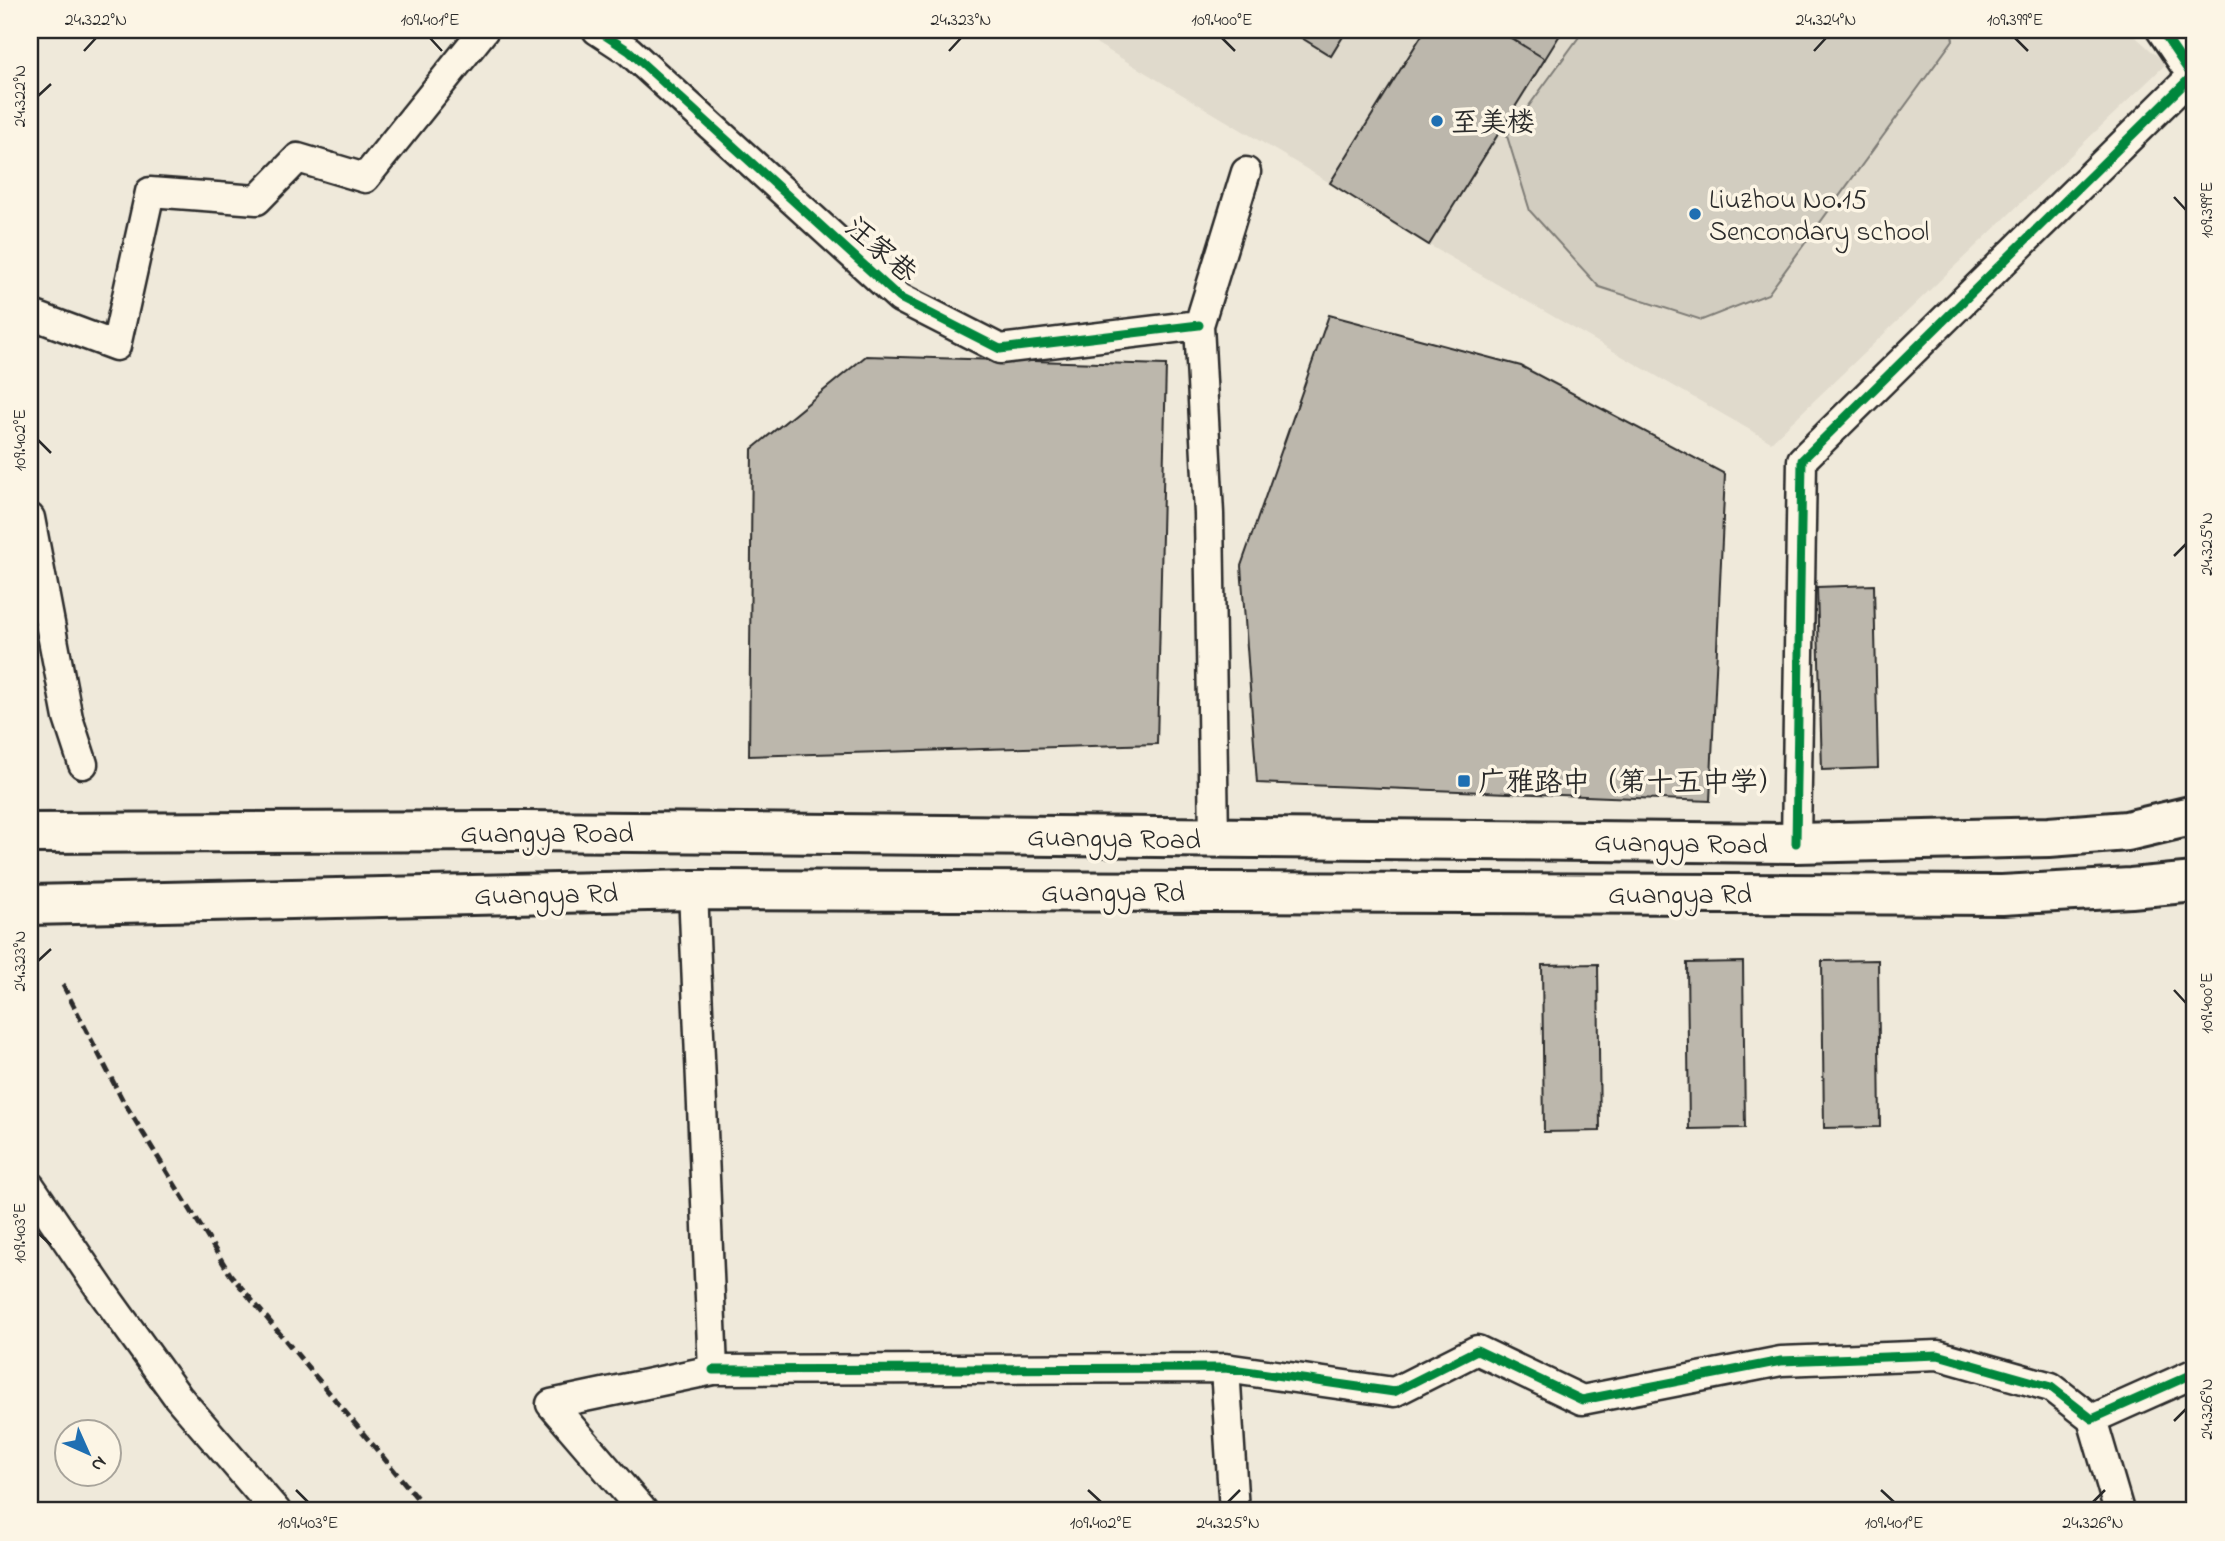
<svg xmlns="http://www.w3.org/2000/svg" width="2225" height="1541" font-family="'Indie Flower','LXGW WenKai TC',sans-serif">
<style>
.built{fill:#e0dacc}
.green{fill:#d2cdc0;stroke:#7e7c76;stroke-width:2}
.building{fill:#bcb7ac;stroke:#2b2b2b;stroke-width:2}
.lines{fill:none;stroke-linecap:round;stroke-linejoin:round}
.street-casing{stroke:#2b2b2b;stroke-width:33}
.secondary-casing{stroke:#2b2b2b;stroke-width:44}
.street{stroke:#fcf5e5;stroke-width:28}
.secondary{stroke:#fcf5e5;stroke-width:38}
.rail{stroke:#2b2b2b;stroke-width:5;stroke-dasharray:10 5;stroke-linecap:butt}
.cycleway-casing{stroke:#fcf5e5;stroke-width:13}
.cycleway{stroke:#00873e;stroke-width:9}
.ticks{fill:none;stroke:#2b2b2b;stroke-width:2.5}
.poi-dot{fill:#1f6fb2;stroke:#fcf5e5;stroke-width:2.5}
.labels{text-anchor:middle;stroke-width:7;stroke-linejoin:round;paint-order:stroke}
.poi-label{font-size:28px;fill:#2b2b2b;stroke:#fcf5e5;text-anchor:start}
.street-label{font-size:28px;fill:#2b2b2b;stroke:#fcf5e5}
.neatline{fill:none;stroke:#2b2b2b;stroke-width:2.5}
.ticks-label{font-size:18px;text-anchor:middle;fill:#2b2b2b}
</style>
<rect width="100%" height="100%" fill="#efe9da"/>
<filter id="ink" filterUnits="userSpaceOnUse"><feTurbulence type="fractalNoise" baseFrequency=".0143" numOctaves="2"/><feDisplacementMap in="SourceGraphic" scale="14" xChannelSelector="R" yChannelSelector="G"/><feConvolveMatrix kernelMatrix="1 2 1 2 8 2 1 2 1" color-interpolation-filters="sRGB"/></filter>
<g filter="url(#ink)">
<path class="built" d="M1074,30H2128L2166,64L1771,442L1429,245L1330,183Z"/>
<path class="green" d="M1584,30H1951L1953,40L1768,294L1702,320L1599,287L1530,211L1507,136Z"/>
<path class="building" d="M1289,30H1347L1331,56Z
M1425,30H1498L1545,59L1429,245L1330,183Z
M1498,30H1563L1545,59Z
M1329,315L1521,366L1725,474L1710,801L1257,783L1241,566Z
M866,356L1166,365L1157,744L749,756L752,449Z
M1874,585L1878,768L1822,770L1817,587Z
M1878,960L1880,1127L1824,1128L1822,961Z
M1743,962L1745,1128L1689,1129L1687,963Z
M1598,964L1600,1131L1544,1132L1542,965Z"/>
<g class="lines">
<g class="street-casing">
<path id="street" d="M597,30L629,51L900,298L1000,349L1199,325
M30,314L116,346L150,192L257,200L298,158L365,178L484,30
M30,518L68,718L83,764
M1214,838L1209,514L1199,325L1246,172
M1796,843L1802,460L2192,76L2161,30
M30,1186L103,1293L178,1397L276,1511
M1225,1368L1234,1511
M713,1370L1225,1368L1394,1392L1477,1350L1582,1400L1781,1361L1938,1355L2051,1387L2092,1419L2195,1373
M2092,1419L2119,1511
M643,1511L551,1404L713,1370L693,890"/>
</g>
<g class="secondary-casing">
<path id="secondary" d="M30,833L522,831L1796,843L2049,837L2127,831L2195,815
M30,905L693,890L2002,895L2131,888L2195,882"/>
</g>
<use href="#street" class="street"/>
<use href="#secondary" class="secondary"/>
<path class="rail" d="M63,985L122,1099L230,1274L428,1511"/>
<g class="cycleway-casing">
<path id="cycleway" d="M597,30L629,51L900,298L1000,349L1199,325
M1796,843L1802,460L2192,76L2161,30
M713,1370L1225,1368L1394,1392L1477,1350L1582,1400L1781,1361L1938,1355L2051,1387L2092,1419L2195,1373"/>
</g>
<use href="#cycleway" class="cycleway"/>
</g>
</g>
<path class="ticks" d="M430,38L442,51M1222,38L1235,51M2015,38L2028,51M84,51L96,38M949,51L961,38M1814,51L1826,38M38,96L51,84M2174,197L2186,210M38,440L51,453M2174,556L2186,544M38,961L51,949M2174,990L2186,1003M38,1233L51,1245M2174,1421L2186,1409M296,1490L308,1502M1088,1490L1101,1502M1881,1490L1894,1502M1228,1502L1240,1490M2093,1502L2105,1490"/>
<g class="poi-dot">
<circle cx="1437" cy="121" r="7"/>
<circle cx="1695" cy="214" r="7"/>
<rect x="1457" y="774" width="14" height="14" rx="3.5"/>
</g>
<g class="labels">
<g class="poi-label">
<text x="1451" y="131">至美楼</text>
<text x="1709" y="208">Liuzhou No.15<tspan x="1709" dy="32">Sencondary school</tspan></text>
<text x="1478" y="791">广雅路中（第十五中学）</text>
</g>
<g class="street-label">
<text transform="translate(882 249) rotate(41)" y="10">汪家巷</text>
<text x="547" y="842">Guangya Road</text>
<text transform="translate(1114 837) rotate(1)" y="10">Guangya Road</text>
<text transform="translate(1681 842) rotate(1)" y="10">Guangya Road</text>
<text x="1113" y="901">Guangya Rd</text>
<text transform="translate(546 893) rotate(-1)" y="10">Guangya Rd</text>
<text x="1680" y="903">Guangya Rd</text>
</g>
</g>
<rect width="2225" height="1541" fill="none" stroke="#fcf5e5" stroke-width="77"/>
<g transform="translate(88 1453) rotate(135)"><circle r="33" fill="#fcf5e5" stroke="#a8a49b" stroke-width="2"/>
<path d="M0-5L12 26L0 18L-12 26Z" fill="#1f6fb2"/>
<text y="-10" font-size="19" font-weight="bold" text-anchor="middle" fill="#2b2b2b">N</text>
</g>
<rect x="38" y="38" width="2148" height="1464" class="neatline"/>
<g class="ticks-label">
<text x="96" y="25">24.322°N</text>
<text x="430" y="25">109.401°E</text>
<text x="961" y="25">24.323°N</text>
<text x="1222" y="25">109.400°E</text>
<text x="1826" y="25">24.324°N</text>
<text x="2015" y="25">109.399°E</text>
<text transform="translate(19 96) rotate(-90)" y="6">24.322°N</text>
<text transform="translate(2206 210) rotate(-90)" y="6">109.399°E</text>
<text transform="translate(19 440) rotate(-90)" y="6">109.402°E</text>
<text transform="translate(2206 544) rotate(-90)" y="6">24.325°N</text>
<text transform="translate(19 961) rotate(-90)" y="6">24.323°N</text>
<text transform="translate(2206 1003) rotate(-90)" y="6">109.400°E</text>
<text transform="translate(19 1233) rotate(-90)" y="6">109.403°E</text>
<text transform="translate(2206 1409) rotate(-90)" y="6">24.326°N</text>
<text x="308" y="1528">109.403°E</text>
<text x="1101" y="1528">109.402°E</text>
<text x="1228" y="1528">24.325°N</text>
<text x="1894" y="1528">109.401°E</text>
<text x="2093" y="1528">24.326°N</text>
</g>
</svg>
